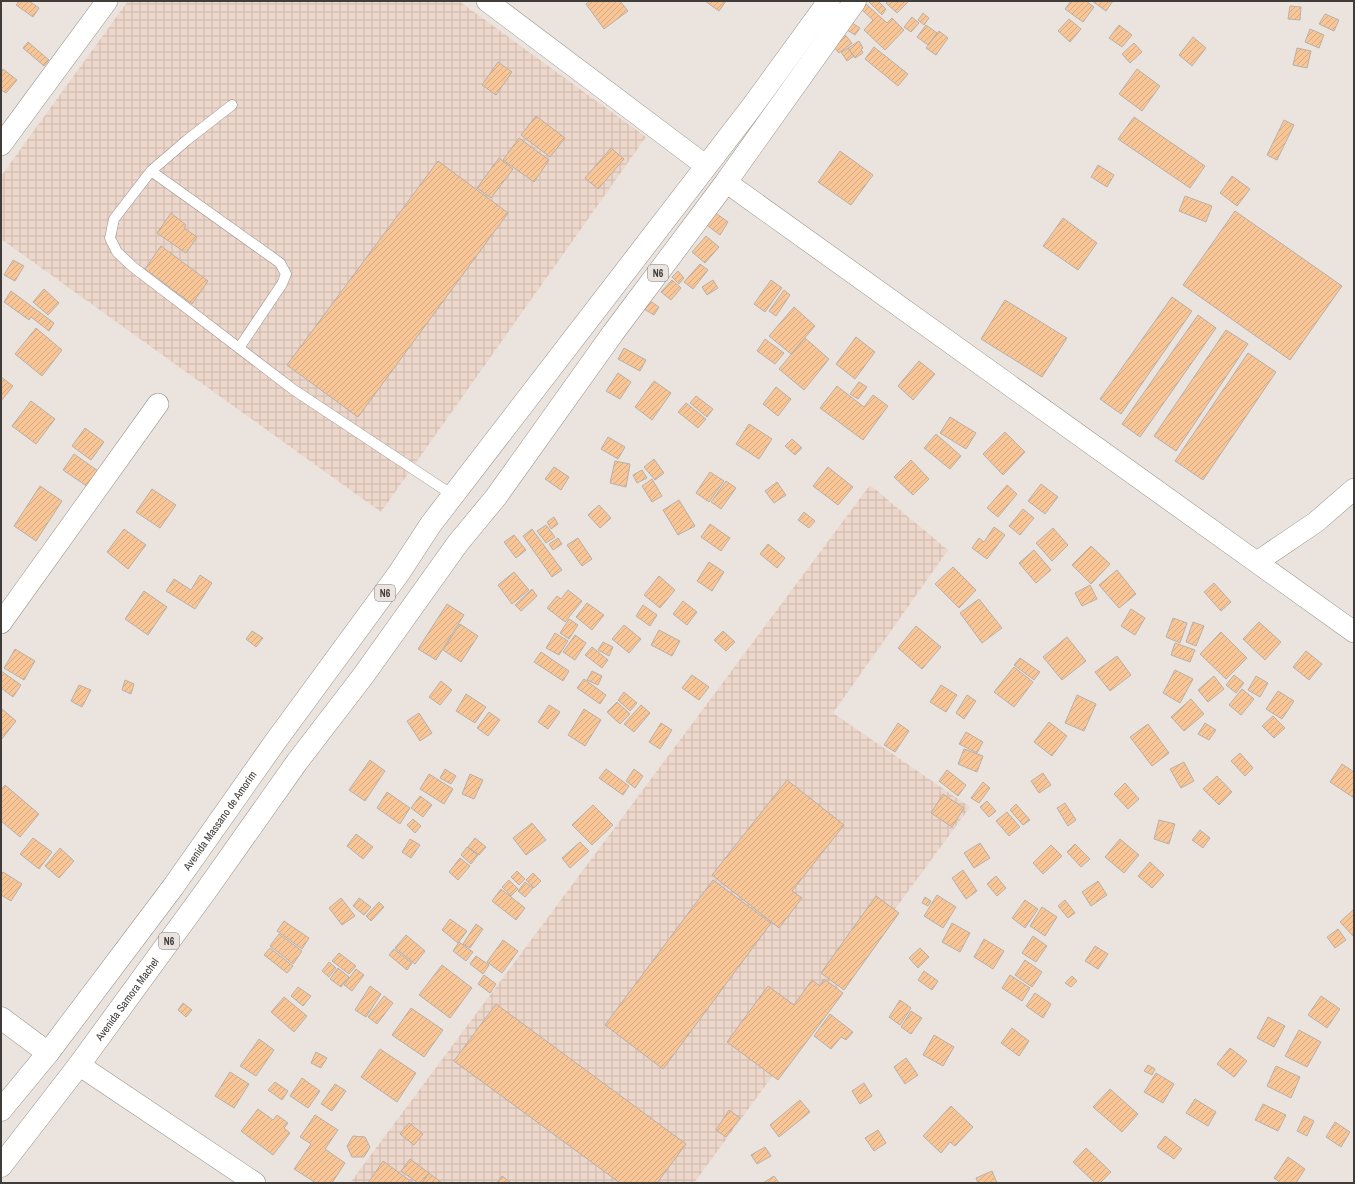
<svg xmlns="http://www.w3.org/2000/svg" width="1355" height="1184" font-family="'Archivo Narrow',sans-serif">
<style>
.industrial{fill:url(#industrial-grid)}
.building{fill:url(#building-hatch);stroke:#b7b1ab}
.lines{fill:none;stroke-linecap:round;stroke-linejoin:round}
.lane-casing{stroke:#97918b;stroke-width:11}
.street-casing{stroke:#97918b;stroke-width:22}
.secondary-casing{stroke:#97918b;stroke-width:23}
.highway-casing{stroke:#97918b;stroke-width:23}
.lane{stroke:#fff;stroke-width:10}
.street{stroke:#fff;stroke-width:21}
.secondary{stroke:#fff;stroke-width:22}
.highway{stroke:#fff;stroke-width:22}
.labels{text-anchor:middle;stroke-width:3;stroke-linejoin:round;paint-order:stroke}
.shield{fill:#ebe4de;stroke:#736e6b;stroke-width:1}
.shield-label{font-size:10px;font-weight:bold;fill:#3f3c3a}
.street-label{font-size:11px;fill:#3f3c3a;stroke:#ebe4de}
</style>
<defs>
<pattern id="industrial-grid" width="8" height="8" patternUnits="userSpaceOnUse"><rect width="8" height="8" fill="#edd6ca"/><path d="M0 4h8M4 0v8" fill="none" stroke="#ccb9ae"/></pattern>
<pattern id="building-hatch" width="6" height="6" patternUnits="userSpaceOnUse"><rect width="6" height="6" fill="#f8c597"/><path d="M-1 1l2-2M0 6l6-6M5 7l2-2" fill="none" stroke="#d6aa83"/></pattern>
</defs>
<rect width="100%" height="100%" fill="#ebe4de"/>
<path class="industrial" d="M128,1H459L646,137L381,512L1,239V176Z
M870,485L948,550L833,713L970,807L694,1183H350Z"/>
<path class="building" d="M19,1H29L39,8L33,17L16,5Z
M590,1H620L628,11L604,29L586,4Z
M705,1H726L719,11Z
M868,1H878L886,9L882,15Z
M888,1H909L897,13L886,3Z
M1071,1H1086L1094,7L1083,22L1065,9Z
M1092,1H1113L1106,11Z
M866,4L887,23L892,18L904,30L885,50L864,30L873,20L861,9Z
M1290,6L1301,7L1300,20L1288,19Z
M923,13L929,18L924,25L918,20Z
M1325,14L1339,20L1334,31L1319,24Z
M912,17L919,23L911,32L904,27Z
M1069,19L1081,29L1070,42L1058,31Z
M849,21L860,28L855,35L844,28Z
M926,25L937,33L928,45L917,37Z
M1119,25L1132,35L1122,47L1109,38Z
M1310,29L1324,35L1319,48L1305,42Z
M939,31L948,38L936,55L926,48Z
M845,35L852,43L839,53L832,45Z
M1193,37L1206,48L1192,66L1179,55Z
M859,41L863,48L861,49L863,53L855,58L848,48Z
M28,42L49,60L44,66L23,48Z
M1134,43L1142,52L1130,63L1122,54Z
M874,47L908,74L898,86L865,59Z
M848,48L854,56L847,61L841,52Z
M1297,48L1311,51L1307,68L1293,65Z
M498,62L512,72L496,95L482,85Z
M3,69L17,80L6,93L1,90V72Z
M1137,69L1160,86L1142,111L1119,94Z
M536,116L565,138L550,157L521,135Z
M1134,117L1205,166L1190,188L1118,139Z
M1284,120L1294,125L1277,160L1267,155Z
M519,138L549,160L534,182L503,160Z
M611,148L624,159L598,189L585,178Z
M840,151L873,175L851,205L818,182Z
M499,158L513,169L491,198L477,188Z
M438,161L508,213L358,417L287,365Z
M1098,165L1114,175L1107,187L1091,177Z
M1232,176L1250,189L1237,206L1220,193Z
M1185,196L1212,206L1206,222L1179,211Z
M713,211L728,222L720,235L704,223Z
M1235,211L1342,286L1290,360L1183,285Z
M171,213L186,225L184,228L197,237L186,253L157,233Z
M1063,218L1097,243L1078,270L1043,246Z
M706,236L719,247L705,263L692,252Z
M161,246L208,281L192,304L145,269Z
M13,260L24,266L15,281L4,275Z
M700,264L708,270L693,289L684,282Z
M678,271L684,278L679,284L672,277Z
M672,280L681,288L671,300L661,292Z
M713,280L718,288L707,295L702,287Z
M771,280L782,288L765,312L754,304Z
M44,289L59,303L48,315L33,302Z
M784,290L790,295L776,316L769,311Z
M11,291L54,323L49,331L31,317L29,320L4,302Z
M1172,297L1192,311L1121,414L1100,399Z
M1005,300L1067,338L1042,377L981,339Z
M650,301L659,307L654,315L644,309Z
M794,307L815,326L791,354L769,336Z
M1198,315L1216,328L1140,437L1122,424Z
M36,328L62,350L42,376L15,354Z
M1226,330L1248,344L1176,451L1154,436Z
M856,337L875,352L855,379L836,364Z
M805,338L829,359L804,390L779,369Z
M765,339L784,353L775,364L757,351Z
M624,348L646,360L640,371L618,359Z
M1248,353L1276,372L1203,480L1175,461Z
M919,361L935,374L913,400L898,386Z
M618,373L631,382L620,399L606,391Z
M1,377L13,386L1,401Z
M654,381L671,393L652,420L635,407Z
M859,382L867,387L858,399L850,394Z
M837,386L864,407L873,395L888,406L863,440L820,408Z
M776,387L791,399L778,416L763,404Z
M696,396L713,409L707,417L690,403Z
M31,401L55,419L36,444L12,426Z
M686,403L706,419L698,428L678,412Z
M950,417L976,433L966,449L940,433Z
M749,424L772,439L759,459L736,444Z
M85,428L104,442L91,460L72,446Z
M1005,432L1025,452L1003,475L983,454Z
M936,434L961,456L950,469L924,448Z
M608,437L625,447L618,459L601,449Z
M792,439L802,448L795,455L785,446Z
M74,454L101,473L91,489L63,470Z
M654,459L664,473L655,480L644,467Z
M911,460L929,479L913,495L894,477Z
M615,461L630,464L626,487L610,483Z
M554,467L569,477L561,490L545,479Z
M828,467L853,487L838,505L813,486Z
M642,470L647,478L637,483L633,475Z
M710,472L724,481L709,502L696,493Z
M652,479L662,496L652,502L642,486Z
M726,481L736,488L721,509L711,502Z
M777,482L786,495L774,503L765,491Z
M1041,484L1058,497L1045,514L1028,501Z
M1007,485L1017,494L998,517L987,508Z
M40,486L62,501L36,541L14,526Z
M152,489L176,505L160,528L136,512Z
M679,500L695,526L678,535L663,510Z
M599,505L611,518L600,528L588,515Z
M1023,509L1034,518L1020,535L1009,526Z
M804,512L815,521L809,528L798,520Z
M554,517L558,524L551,529L547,522Z
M710,524L730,538L721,551L701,537Z
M546,525L555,537L546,543L537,531Z
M994,527L1005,535L987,559L972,548L979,538L984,542Z
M1053,528L1068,545L1052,561L1036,543Z
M124,529L146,545L128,569L107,552Z
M532,529L562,570L552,577L523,536Z
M514,535L526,550L516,558L504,542Z
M558,538L562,544L553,550L549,544Z
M578,538L592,559L582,566L567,545Z
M768,544L785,558L777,568L760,554Z
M1091,546L1110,564L1091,584L1072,565Z
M1034,550L1051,570L1036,583L1019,563Z
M709,562L724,572L712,591L697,581Z
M953,567L976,590L959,608L935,584Z
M1117,570L1136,594L1119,608L1099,585Z
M514,572L529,590L512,604L498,585Z
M200,575L212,583L195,609L166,591L174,579L191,590Z
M659,576L675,590L660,608L644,595Z
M1214,583L1231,602L1221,611L1204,592Z
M1090,585L1097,599L1082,606L1075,593Z
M532,589L537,596L521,611L515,605Z
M568,590L582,601L565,622L547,608L557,596L561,599Z
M144,591L167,607L148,635L125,619Z
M979,599L1002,628L982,643L960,613Z
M683,601L697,612L687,625L673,614Z
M587,603L604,615L592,630L576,617Z
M447,604L464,615L436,660L418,649Z
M643,605L657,615L650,626L636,616Z
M1131,609L1145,618L1135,635L1121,626Z
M1173,618L1187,623L1180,643L1166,637Z
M569,619L578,625L569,639L560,633Z
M1193,622L1204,626L1196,646L1186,642Z
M1259,622L1281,642L1265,660L1243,639Z
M460,624L478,636L461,662L443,650Z
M624,625L641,639L629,653L612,639Z
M916,626L941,647L922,669L898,648Z
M659,630L680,641L672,656L651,645Z
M252,631L263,638L256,647L246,639Z
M723,631L735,642L726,651L714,640Z
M1221,632L1247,658L1226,679L1200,654Z
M555,633L568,641L559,655L546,648Z
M575,635L586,643L575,660L563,652Z
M1067,637L1086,661L1062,680L1043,657Z
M603,642L613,647L609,656L598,650Z
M1175,643L1195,650L1190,662L1171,655Z
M592,647L608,660L602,668L585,655Z
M15,649L35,661L24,680L4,668Z
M1306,651L1322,664L1309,680L1293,667Z
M541,652L569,671L563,681L534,662Z
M1117,656L1131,675L1110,691L1095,672Z
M1020,658L1040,672L1034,680L1014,665Z
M1014,667L1033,682L1014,707L994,692Z
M1175,670L1193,679L1180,703L1163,693Z
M1,671L21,685L13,697L1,688Z
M592,671L602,676L598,685L587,680Z
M692,675L709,687L699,700L682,688Z
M1234,675L1244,683L1236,693L1226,685Z
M1214,676L1224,689L1208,702L1198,690Z
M1256,676L1268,683L1260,697L1248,690Z
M584,679L606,695L600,704L577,688Z
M125,680L134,684L131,694L122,690Z
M441,681L452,690L440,705L429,697Z
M79,685L91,690L82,707L71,701Z
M941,685L957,695L946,712L930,702Z
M1242,689L1254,699L1241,715L1229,705Z
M1278,691L1294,701L1282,719L1266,709Z
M624,692L637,703L630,711L618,700Z
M466,694L486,707L475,723L456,711Z
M967,695L976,701L964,719L956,713Z
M1077,695L1096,704L1084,731L1065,723Z
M1191,699L1204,714L1184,731L1171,717Z
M617,702L630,714L620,724L607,712Z
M549,705L560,712L548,729L538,722Z
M641,705L650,713L634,732L624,724Z
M1,708L16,721L1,740Z
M584,709L601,720L585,746L568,735Z
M489,712L500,720L488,736L477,728Z
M419,713L432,733L420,741L407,721Z
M1273,716L1285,728L1274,738L1262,726Z
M1049,722L1067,736L1052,756L1034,742Z
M661,723L672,730L660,749L649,742Z
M898,723L909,731L895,752L884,745Z
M1205,723L1216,730L1209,740L1198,734Z
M1148,724L1169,753L1152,766L1130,737Z
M966,732L983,742L977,753L959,744Z
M964,749L983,756L977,772L958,764Z
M1240,753L1253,768L1245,776L1231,761Z
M370,760L385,771L365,801L349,790Z
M1184,762L1194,781L1181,788L1170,769Z
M1342,764L1354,772V798L1330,782Z
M445,769L456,776L451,784L440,778Z
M606,769L629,786L623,795L599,778Z
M634,769L643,776L635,788L626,781Z
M947,770L966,785L958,796L939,781Z
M1043,773L1051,785L1039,793L1031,781Z
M429,774L453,789L444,804L420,789Z
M470,774L483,780L474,799L462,794Z
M1217,776L1232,792L1219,805L1203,789Z
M787,780L844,825L792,891L802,898L779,928L712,875Z
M983,782L990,788L979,803L971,798Z
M1125,783L1139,799L1128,809L1114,794Z
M5,785L39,814L20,837L1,821V790Z
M387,792L410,808L400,824L377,808Z
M943,794L964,808L952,827L931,813Z
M420,796L432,805L423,817L411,808Z
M987,801L996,811L989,817L980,807Z
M1065,803L1076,820L1068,826L1057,808Z
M1016,804L1030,820L1023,825L1010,810Z
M593,805L613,825L592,845L572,825Z
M1007,812L1020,827L1009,836L996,821Z
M413,819L421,826L415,833L407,825Z
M1159,820L1175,824L1169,844L1154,839Z
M532,823L546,840L526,855L513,838Z
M1200,830L1210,838L1203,848L1192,840Z
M356,834L373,847L363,859L347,846Z
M33,838L52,852L39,869L20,854Z
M475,838L486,847L479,855L468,847Z
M410,839L420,845L411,858L402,852Z
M1120,839L1139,855L1124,873L1105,857Z
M580,842L589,851L570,868L562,858Z
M980,843L990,858L974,868L964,853Z
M1075,844L1090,859L1081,867L1067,852Z
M1051,845L1062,856L1043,874L1033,863Z
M467,847L478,855L471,864L461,855Z
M60,848L74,861L59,878L45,866Z
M460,858L470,866L458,880L449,872Z
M1150,862L1164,875L1152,888L1138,876Z
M963,870L977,891L966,899L952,878Z
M517,871L525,879L519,885L511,877Z
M3,872L22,884L11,901L1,895V875Z
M533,873L541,881L534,888L526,880Z
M996,876L1006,888L997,896L987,884Z
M509,880L518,889L511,896L502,887Z
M713,880L771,923L663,1069L605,1025Z
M1098,881L1107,895L1091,906L1082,892Z
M525,882L533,888L525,897L518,891Z
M501,889L525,908L516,920L492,901Z
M937,895L956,907L943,928L924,916Z
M876,896L899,913L844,990L821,973Z
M925,897L931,901L928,906L922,903Z
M341,898L355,916L342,925L329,908Z
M359,898L371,907L364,915L353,906Z
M1025,900L1038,909L1025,928L1012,918Z
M1065,900L1075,913L1068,918L1058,906Z
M379,902L384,907L371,921L366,916Z
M1042,907L1057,917L1045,936L1030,926Z
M1354,909V937L1340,922Z
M450,919L467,931L458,943L442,930Z
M284,921L309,938L302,949L277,931Z
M952,923L970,933L960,952L942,942Z
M476,924L483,929L470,948L463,944Z
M1338,929L1346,940L1335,948L1327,937Z
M279,934L302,951L293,964L270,946Z
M406,935L425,951L415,964L395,948Z
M1033,936L1047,946L1036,962L1022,953Z
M984,939L1004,951L993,969L974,957Z
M503,940L518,951L502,973L487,962Z
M459,942L473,952L466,961L453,951Z
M1095,946L1108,954L1098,969L1085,961Z
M270,948L293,966L287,973L264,955Z
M920,948L929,957L918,968L909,958Z
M394,949L412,963L407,970L389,955Z
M339,953L356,966L349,974L332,961Z
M476,956L489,965L483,974L470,964Z
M1025,960L1042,972L1032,987L1015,975Z
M329,962L336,968L329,977L322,971Z
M442,965L472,988L450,1018L419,995Z
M338,968L349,977L341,987L330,979Z
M356,969L364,975L352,991L344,985Z
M924,971L938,981L932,990L918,980Z
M484,975L496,984L490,993L478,984Z
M1010,975L1030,988L1022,1001L1002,988Z
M1072,976L1077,981L1071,987L1065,983Z
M824,979L843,993L778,1080L727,1042L768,986L794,1005L812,980L820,986Z
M370,986L381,994L366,1017L355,1010Z
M298,987L311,996L303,1006L291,996Z
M1035,993L1051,1004L1043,1018L1026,1006Z
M384,996L393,1003L377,1024L368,1017Z
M1321,996L1340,1009L1327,1028L1308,1015Z
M284,997L307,1016L294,1032L271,1012Z
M900,1000L911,1008L900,1025L889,1017Z
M183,1003L192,1010L186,1017L178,1010Z
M496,1004L686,1144L657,1183H620L454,1061Z
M411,1008L443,1030L424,1057L392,1035Z
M911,1011L922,1018L911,1034L901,1027Z
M830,1014L853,1032L846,1040L841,1037L831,1049L814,1036Z
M1268,1017L1285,1026L1274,1047L1257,1038Z
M1012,1028L1029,1041L1019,1056L1001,1043Z
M1299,1030L1321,1042L1307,1067L1285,1056Z
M934,1035L954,1047L943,1066L923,1055Z
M259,1039L274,1050L256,1076L240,1066Z
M1230,1048L1247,1061L1234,1077L1217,1064Z
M380,1049L416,1073L397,1102L361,1077Z
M316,1052L327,1058L321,1068L311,1063Z
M906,1058L918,1075L905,1084L894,1067Z
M1148,1065L1155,1069L1152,1075L1144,1071Z
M1276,1066L1300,1077L1291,1098L1267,1086Z
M230,1072L249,1084L234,1108L215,1096Z
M1156,1073L1174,1084L1163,1103L1144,1092Z
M302,1078L320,1091L308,1108L290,1096Z
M275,1082L288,1091L282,1100L268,1090Z
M864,1083L872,1096L860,1104L852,1091Z
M335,1084L346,1091L332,1111L321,1104Z
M1110,1089L1138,1114L1122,1132L1093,1107Z
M1195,1099L1216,1112L1208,1126L1186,1113Z
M800,1100L810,1112L779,1137L770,1125Z
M1263,1104L1286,1115L1278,1131L1255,1120Z
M951,1106L973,1127L955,1146L950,1142L941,1153L923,1136Z
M258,1109L273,1120L277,1115L288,1123L284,1128L290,1133L273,1155L241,1131Z
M729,1110L740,1118L726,1137L716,1130Z
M315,1115L338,1130L325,1149L345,1163L332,1183H316L294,1169L311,1144L300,1137Z
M1304,1116L1314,1121L1307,1136L1297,1131Z
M1335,1122L1350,1132L1341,1147L1326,1137Z
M409,1123L423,1134L414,1145L400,1134Z
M878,1130L886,1143L874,1151L865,1138Z
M353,1136L365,1137L370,1147L364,1157H352L347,1146Z
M1165,1136L1182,1149L1174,1159L1157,1147Z
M765,1147L771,1156L757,1164L751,1155Z
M1086,1148L1111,1172L1100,1183H1095L1073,1162Z
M1288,1157L1305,1169L1296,1183H1281L1274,1178Z
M410,1159L429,1173L422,1183H418L401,1171Z
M383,1161L413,1183H368Z
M992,1171L997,1183H978L976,1178Z
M429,1173L442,1183H422Z
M502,1176L511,1183H497Z
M774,1176L779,1183H763Z"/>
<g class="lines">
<g class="lane-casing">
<path id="lane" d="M232,105L187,140L151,171L114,219L110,238L117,252L133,267L294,390L454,496
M151,171L280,263L286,274L282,284L239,348"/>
</g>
<g class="street-casing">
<path id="street" d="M487,1L706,166
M1,145L107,1
M726,182L1354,632
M1257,562L1316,522L1354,489
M1,623L158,404
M79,1065L255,1183"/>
</g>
<g class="secondary-casing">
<path id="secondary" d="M1,1018L48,1053"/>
</g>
<g class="highway-casing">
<g id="highway">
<path id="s1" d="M1,1110L48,1053L173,887L275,742L399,573L431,524L751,108L829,1"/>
<path id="s2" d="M1,1166L79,1065L208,888L297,762L363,676L458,543L496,497L613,333L726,182L855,1"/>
</g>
</g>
<use href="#lane" class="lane"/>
<use href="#street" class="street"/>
<use href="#secondary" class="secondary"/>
<use href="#highway" class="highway"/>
</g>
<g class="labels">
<g class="shield">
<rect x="648" y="265" width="20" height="16" rx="3"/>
<rect x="375" y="585" width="20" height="16" rx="3"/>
<rect x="159" y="933" width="20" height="16" rx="3"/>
</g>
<g class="shield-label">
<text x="658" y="277">N6</text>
<text x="385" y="597">N6</text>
<text x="169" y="945">N6</text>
</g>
<g class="street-label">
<text dy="4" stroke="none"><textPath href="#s1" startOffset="363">Avenida Massano de Amorim</textPath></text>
<text dy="4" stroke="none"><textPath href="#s2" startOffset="209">Avenida Samora Machel</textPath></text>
</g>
</g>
<rect width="1355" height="1184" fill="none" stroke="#3f3c3a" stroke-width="4"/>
</svg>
